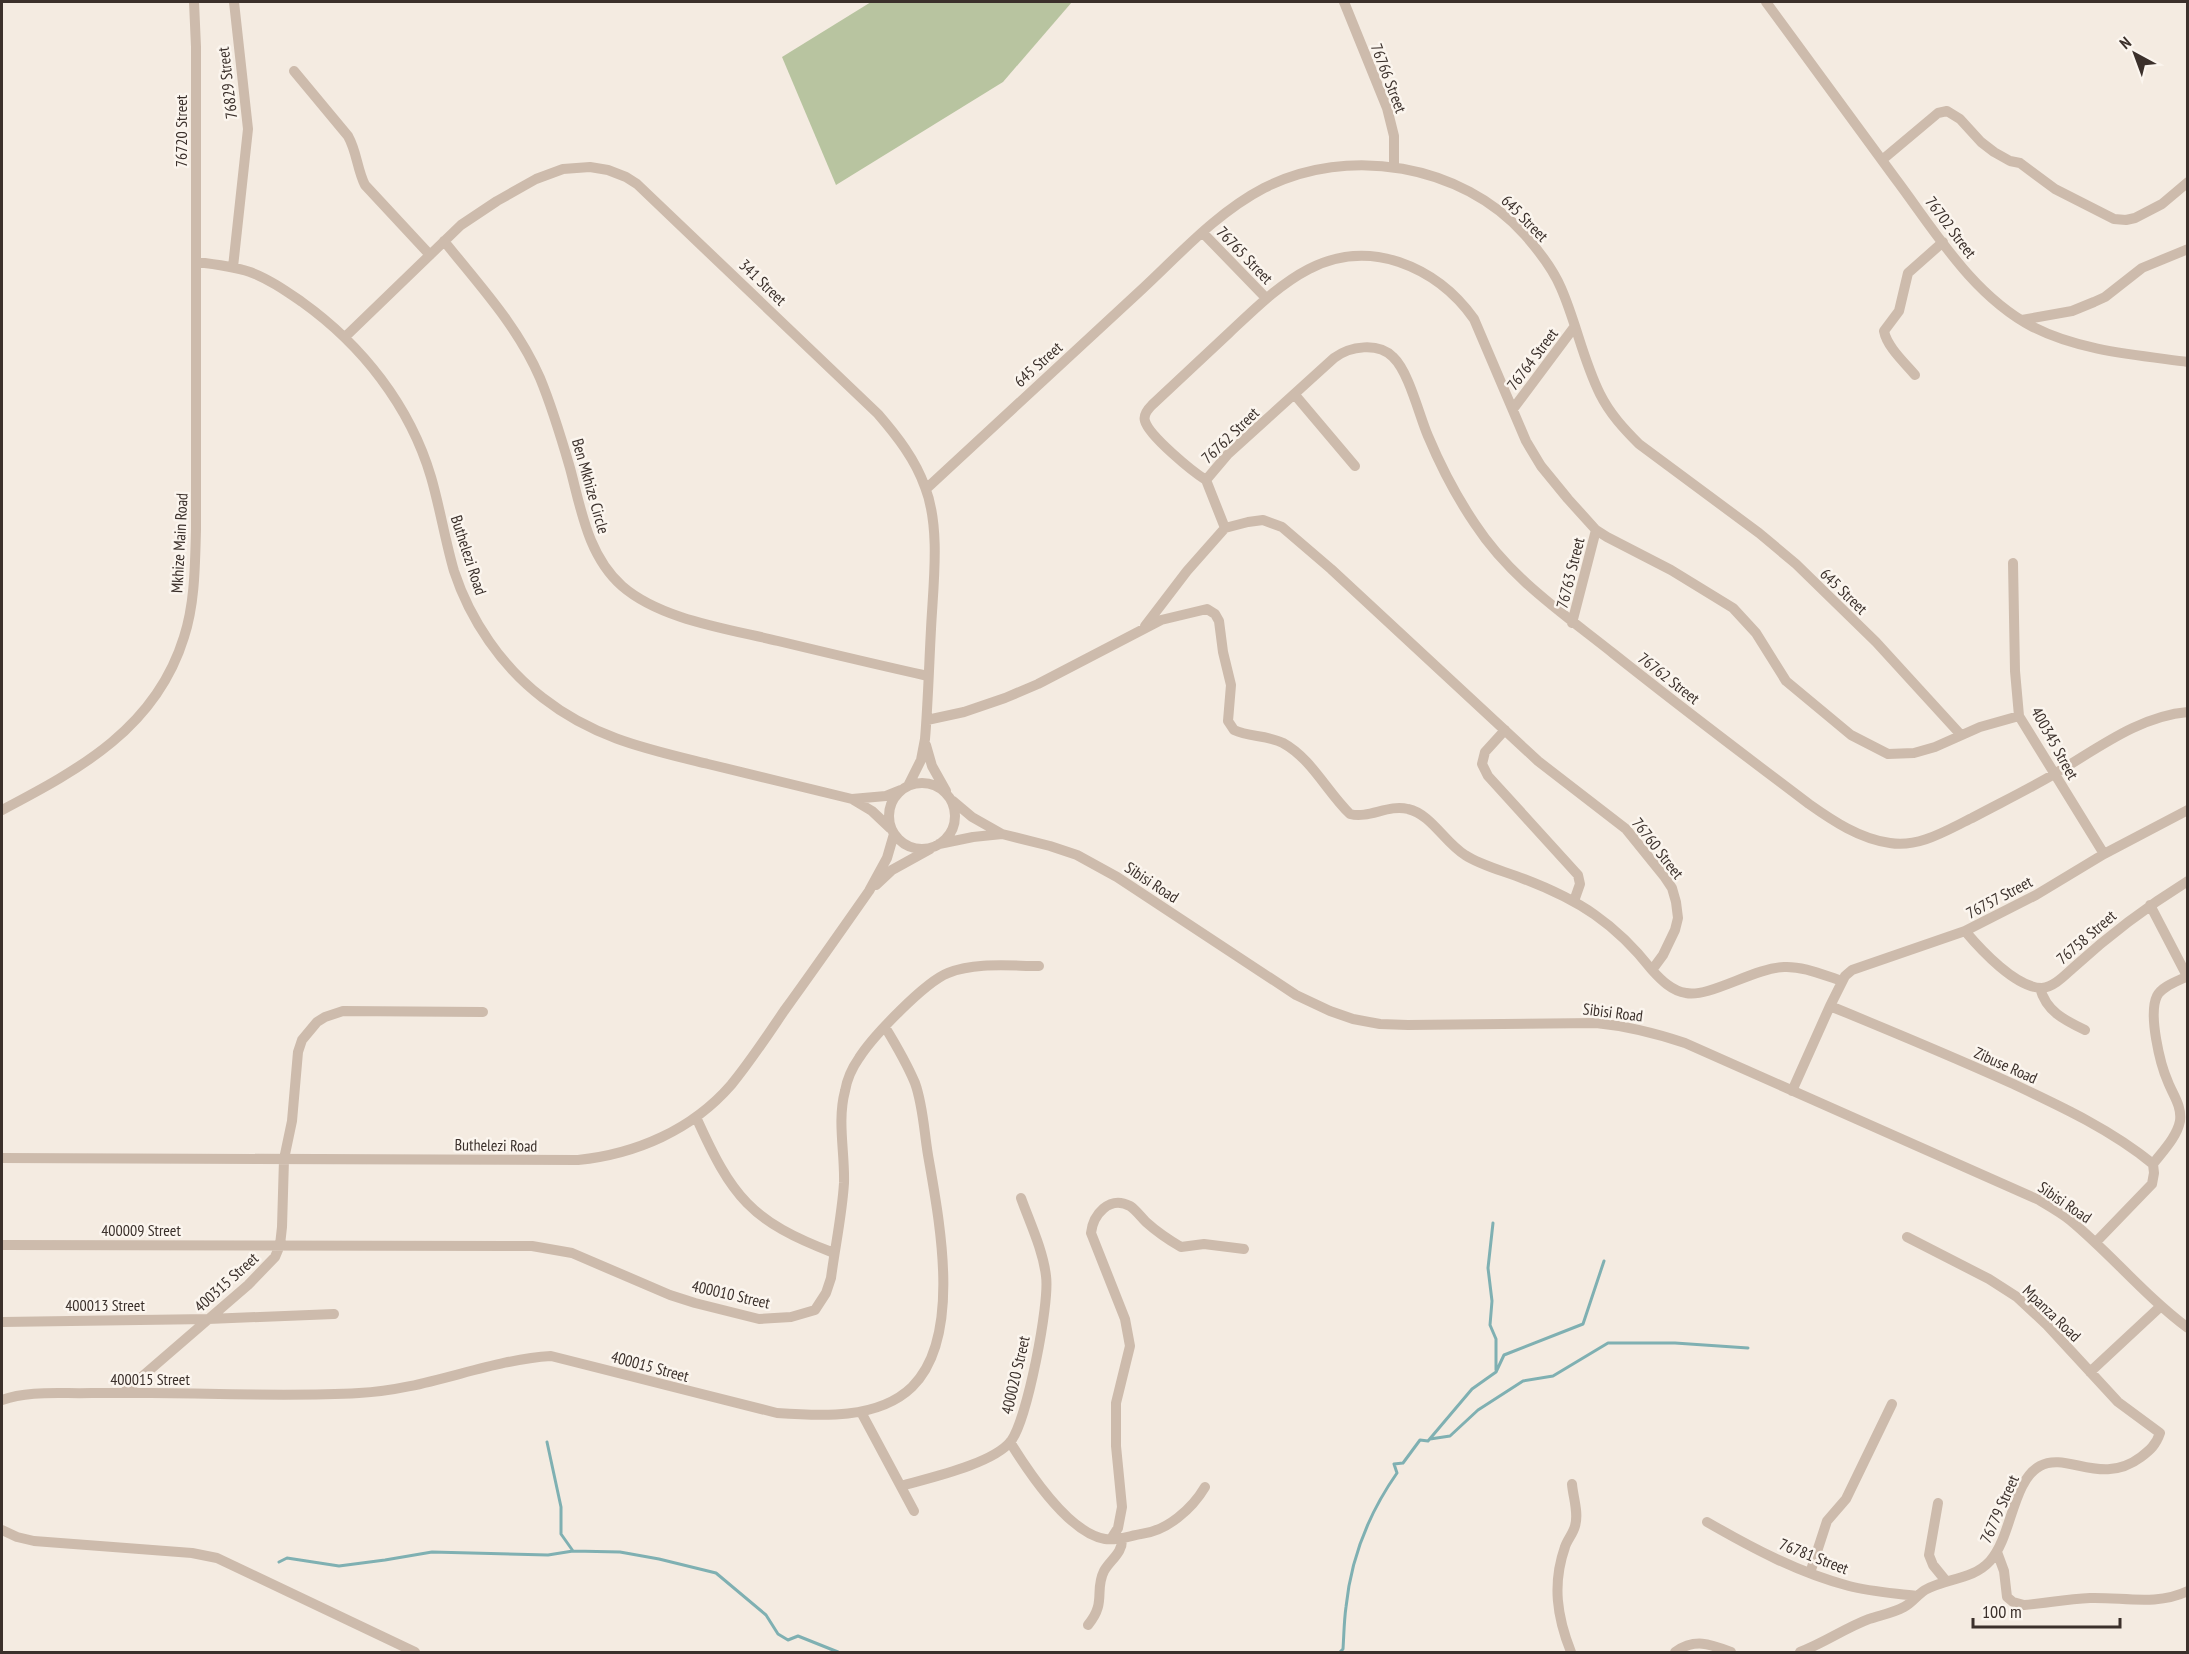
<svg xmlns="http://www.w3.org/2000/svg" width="2189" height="1654" font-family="'PT Sans Narrow',sans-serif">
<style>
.green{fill:#b8c4a0}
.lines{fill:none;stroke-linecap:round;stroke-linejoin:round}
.stream{stroke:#7fb0b2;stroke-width:3}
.minor{stroke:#cdbbac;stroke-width:10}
.labels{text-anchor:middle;stroke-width:5;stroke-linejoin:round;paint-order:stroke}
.street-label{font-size:16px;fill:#3b302b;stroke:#fbf5ee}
</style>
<rect width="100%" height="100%" fill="#f4ebe1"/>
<path class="green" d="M871,2H1072L1003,82L836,185L782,57Z"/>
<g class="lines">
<path class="stream" d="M1493,1223L1488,1268L1492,1301L1490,1325L1496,1339V1370
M1430,1439L1450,1436L1478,1410L1523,1381L1553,1376L1608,1343H1675L1748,1348
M547,1442L561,1507V1534L573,1551
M279,1562L287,1558L339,1566L385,1560L432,1552L548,1555L573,1551L620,1552L659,1559L716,1573L766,1615L778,1634L788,1640L798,1636L838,1652
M1340,1652L1343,1649C1344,1634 1344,1621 1346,1607C1351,1558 1369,1513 1397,1473L1394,1464L1403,1463L1420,1440L1428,1441L1472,1389L1496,1372L1504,1355L1583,1324L1604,1261"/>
<path class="minor" d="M1344,2L1387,108L1394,136V167
M1766,2C1809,60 1852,119 1895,178C1935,231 1972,295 2033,327C2080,351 2136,355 2188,362
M294,71L348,136C357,152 357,169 365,185L430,255
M1882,160L1938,113L1947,111L1960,119L1981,142L1994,152L2010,161L2020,163L2055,189L2114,219L2126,220L2135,218L2162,204L2188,182
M1203,233L1266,298
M444,241C479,285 517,325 540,378C552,407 561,437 570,468C581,509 588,556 622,586C661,620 729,629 778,641C828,653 878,665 928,676
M196,262C214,264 232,266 250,272C269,279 286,291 302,302C362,345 410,406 431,477C440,508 445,540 454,571C470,620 502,667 543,698C594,738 647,749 708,764C756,776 804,787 852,799L886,796L901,790
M233,267L248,129L234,2
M2022,320L2072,311L2094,302L2105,297L2142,268L2188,249
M345,337L461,225L497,201L536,179L563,169L590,167L608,170L626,177L637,184L878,414C897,436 915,459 925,487C941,528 933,586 931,629C929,666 928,703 925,739L921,760L908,786
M1915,375C1905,363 1887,347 1884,331L1899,311L1908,273L1943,242
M1295,395L1355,466
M1513,409L1575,326
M926,489C997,423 1068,357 1139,292C1178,256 1216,213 1264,188C1348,145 1462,164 1525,235C1539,251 1553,269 1561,288C1576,322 1583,360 1600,394C1610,414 1624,429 1639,444L1759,533L1796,564L1876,642L1961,735
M1225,528L1248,522L1263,520L1282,527L1331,569L1538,761L1626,829L1664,876L1672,888L1676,902L1678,918L1675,930L1663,955L1652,970C1661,980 1672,991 1686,993C1709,998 1754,968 1784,967C1803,966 1823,975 1842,981
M2013,563L2015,671L2019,716L2104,854
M1572,623L1596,530
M1145,626L1187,571L1225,528L1206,480
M2019,716L1980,727L1935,747L1914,753L1888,754L1851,735L1786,681L1756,633L1733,608L1671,570L1607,537L1596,530L1568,499L1541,466L1526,441L1474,319C1455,292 1431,273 1399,262C1325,238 1278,287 1229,333C1203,357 1178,381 1152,405C1148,409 1143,415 1145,421C1149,436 1193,472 1206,480L1228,454L1334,358C1350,346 1378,342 1393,357C1409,372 1419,415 1428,436C1441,467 1456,496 1475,524C1511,579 1564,614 1614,654C1678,705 1744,755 1809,804C1833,821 1860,839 1890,843C1919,848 1947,830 1972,818C2000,803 2029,789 2056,773C2097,749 2139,716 2188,712
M927,720L964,712L1005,698L1038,684L1161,620L1207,609L1215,614L1219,621L1223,652L1231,685L1228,721L1234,730C1249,737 1267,735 1283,743C1312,759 1327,792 1350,814C1369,819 1388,804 1408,809C1431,814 1445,843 1465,855C1482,866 1504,871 1524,879C1579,900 1615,923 1652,970
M1505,730L1485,752L1482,764L1488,776L1578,875L1580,884L1574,901
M926,745L932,766L946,791
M889 816a33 33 0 1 1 66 0a33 33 0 1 1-66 0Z
M852,799L872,811L890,828
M953,801L972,817L1002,834
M2,810C80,769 156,728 184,637C195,603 195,565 196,529V47L194,2
M939,844L973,837L1002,834L1050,846L1077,855L1117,877L1296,995L1330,1011L1353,1019L1380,1024L1408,1025L1596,1023C1627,1026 1655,1033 1685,1043L2039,1200C2049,1206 2060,1212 2070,1220C2111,1254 2145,1296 2188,1328
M876,885L892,870L930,849
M2150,905L2187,976
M1965,931C1981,950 2016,988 2042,988C2054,987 2065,975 2073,968C2109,935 2146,907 2188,881
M2040,988C2046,1011 2064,1020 2085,1030
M1830,1006L1845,976L1852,970L1965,931L2036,895L2104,854L2188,810
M1792,1091L1830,1006C1891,1031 1951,1056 2011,1083C2060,1106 2110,1129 2153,1164L2154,1173L2152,1184L2096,1242
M696,1117C732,1197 750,1221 834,1253
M2,1158L578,1160C636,1154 692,1130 731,1085C750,1062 767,1036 784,1011C813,971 841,931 869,891L887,858L894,834
M2153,1164C2162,1152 2177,1137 2180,1121C2182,1106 2173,1095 2168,1082C2160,1064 2148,1014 2157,996C2162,986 2178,981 2188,976
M2,1245L532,1246L572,1253L670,1295L695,1303L759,1319L791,1317L815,1310L826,1293L831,1278C835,1247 842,1215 844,1183C845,1153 837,1121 845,1091C847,1079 852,1068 859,1058C873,1036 925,982 948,973C976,962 1010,966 1039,966
M2,1322L208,1319L334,1314
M2090,1372L2161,1306
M123,1393L248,1285L275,1257L280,1245L282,1227L284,1159L292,1121L298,1052L302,1040L317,1022L325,1017L343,1011L483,1012
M2,1400C29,1390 62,1394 92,1393C181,1391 270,1398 359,1393C426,1390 487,1360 551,1356L777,1413C820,1416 878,1420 912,1387C963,1337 939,1219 928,1155C924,1131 923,1105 915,1083C907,1064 896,1045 885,1027
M861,1412L914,1511
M1010,1442C1028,1471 1069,1533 1105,1539C1117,1541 1129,1536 1141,1534C1167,1531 1192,1509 1205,1487
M901,1486C929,1478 993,1464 1011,1441C1027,1420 1050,1303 1046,1276C1043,1250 1030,1223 1021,1198
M1938,1503L1929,1555L1933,1565L1946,1581
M1707,1522C1752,1548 1799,1573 1849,1586C1871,1592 1895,1593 1917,1596
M2,1530L17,1537L34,1541L192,1553L217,1558L415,1652
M1111,1539L1118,1528L1122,1507L1116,1446V1403L1130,1346L1125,1319L1091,1233C1093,1215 1109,1195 1130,1206C1136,1210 1141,1217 1146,1222C1156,1231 1169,1240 1181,1247L1204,1244L1244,1249
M1997,1552L2004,1571L2007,1597L2013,1602L2024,1605C2046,1603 2068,1599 2090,1598C2123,1597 2157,1606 2188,1591
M1810,1573L1827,1521L1846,1499L1892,1404
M1088,1625C1107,1602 1094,1591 1104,1571C1111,1559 1123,1553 1122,1538
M1571,1652C1557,1617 1552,1584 1565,1547C1567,1540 1573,1534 1575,1526C1579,1513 1573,1497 1572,1484
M1675,1652C1695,1638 1710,1644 1731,1652
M1800,1652C1824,1643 1845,1628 1869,1619C1881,1615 1893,1613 1904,1607C1912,1603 1917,1595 1925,1590C1946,1578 1973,1580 1990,1561C2012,1537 2012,1481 2040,1466C2067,1451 2101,1487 2141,1457C2150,1450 2156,1445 2160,1433L2118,1402L2047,1325L2017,1297L1989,1279L1907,1237"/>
</g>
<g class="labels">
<g class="street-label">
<text transform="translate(1389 78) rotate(69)" y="6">76766 Street</text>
<text transform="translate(227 83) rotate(-97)" y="6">76829 Street</text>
<text transform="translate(181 131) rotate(-90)" y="6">76720 Street</text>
<text transform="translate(1525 218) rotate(45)" y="6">645 Street</text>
<text transform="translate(1951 227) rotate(53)" y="6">76702 Street</text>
<text transform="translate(1245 255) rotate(46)" y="6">76765 Street</text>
<text transform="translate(763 282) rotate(44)" y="6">341 Street</text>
<text transform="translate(1532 359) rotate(-53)" y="6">76764 Street</text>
<text transform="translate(1038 364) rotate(-42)" y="6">645 Street</text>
<text transform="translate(1230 435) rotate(-44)" y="6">76762 Street</text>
<text transform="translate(591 486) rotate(74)" y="6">Ben Mkhize Circle</text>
<text transform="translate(179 543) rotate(-87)" y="6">Mkhize Main Road</text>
<text transform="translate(469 555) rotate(72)" y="6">Buthelezi Road</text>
<text transform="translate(1570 573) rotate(-76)" y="6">76763 Street</text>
<text transform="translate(1844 591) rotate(44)" y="6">645 Street</text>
<text transform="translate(1669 678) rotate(38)" y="6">76762 Street</text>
<text transform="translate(2055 743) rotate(61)" y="6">400345 Street</text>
<text transform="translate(1658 848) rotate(52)" y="6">76760 Street</text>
<text transform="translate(1152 882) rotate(33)" y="6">Sibisi Road</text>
<text transform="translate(1999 897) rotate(-28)" y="6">76757 Street</text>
<text transform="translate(2086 937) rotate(-41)" y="6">76758 Street</text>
<text transform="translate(1613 1012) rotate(7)" y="6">Sibisi Road</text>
<text transform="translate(2006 1065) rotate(24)" y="6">Zibuse Road</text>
<text transform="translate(496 1145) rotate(1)" y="6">Buthelezi Road</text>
<text transform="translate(2065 1202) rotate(34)" y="6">Sibisi Road</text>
<text x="141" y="1236">400009 Street</text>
<text transform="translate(226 1282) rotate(-42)" y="6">400315 Street</text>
<text transform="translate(731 1294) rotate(13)" y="6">400010 Street</text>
<text x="105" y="1311">400013 Street</text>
<text transform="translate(2052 1313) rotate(44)" y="6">Mpanza Road</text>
<text transform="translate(650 1366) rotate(15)" y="6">400015 Street</text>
<text transform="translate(1015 1375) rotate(-77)" y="6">400020 Street</text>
<text x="150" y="1385">400015 Street</text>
<text transform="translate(1999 1509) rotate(-66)" y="6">76779 Street</text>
<text transform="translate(1814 1556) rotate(21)" y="6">76781 Street</text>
</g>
</g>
<rect width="2189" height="1654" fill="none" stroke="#3b302b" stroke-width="6"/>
<g transform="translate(2135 54) rotate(319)" stroke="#fbf5ee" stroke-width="4.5" paint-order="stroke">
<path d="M0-4.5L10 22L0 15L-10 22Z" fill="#3b302b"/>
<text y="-9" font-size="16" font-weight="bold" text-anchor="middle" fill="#3b302b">N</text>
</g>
<path d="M1973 1618v9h147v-9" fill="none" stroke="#3b302b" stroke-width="3"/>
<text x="1982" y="1618" font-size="18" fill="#3b302b" stroke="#fbf5ee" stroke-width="4.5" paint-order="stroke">100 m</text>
</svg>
